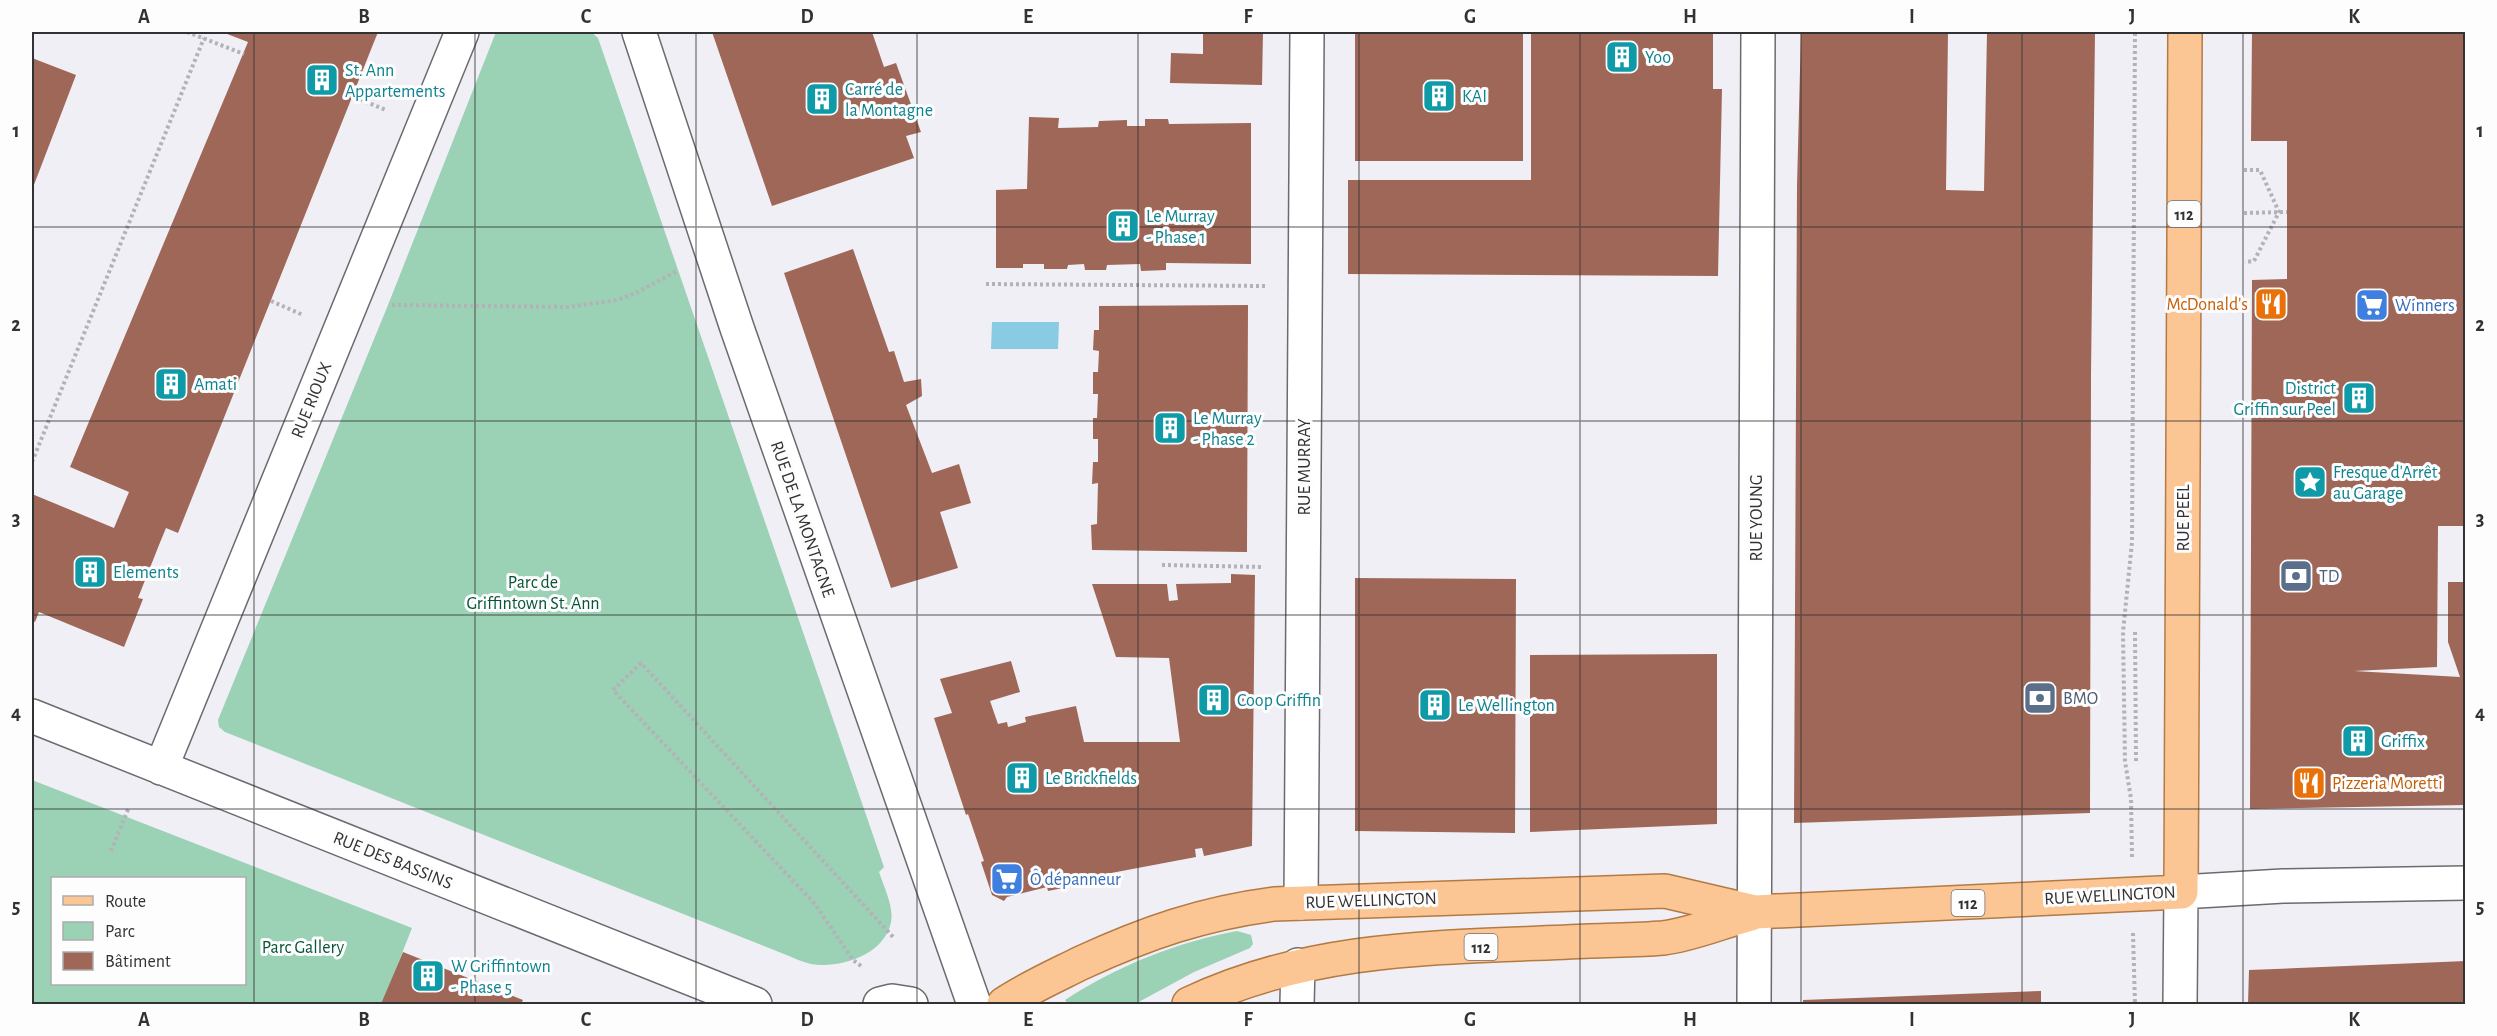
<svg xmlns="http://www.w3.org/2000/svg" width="2497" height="1036" font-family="'Alegreya Sans',sans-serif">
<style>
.green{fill:#9bd1b5;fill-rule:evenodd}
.water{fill:#88cbe2}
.building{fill:#9e6757}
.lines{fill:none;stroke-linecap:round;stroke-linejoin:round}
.minor-casing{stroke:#6b6b6f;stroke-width:36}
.major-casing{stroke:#b47a44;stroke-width:36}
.path{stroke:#b3b2b7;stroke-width:4;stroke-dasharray:3 3;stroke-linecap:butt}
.minor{stroke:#fff;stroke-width:33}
.major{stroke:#fcc694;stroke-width:33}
.grid{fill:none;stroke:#323234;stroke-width:1.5;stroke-opacity:0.55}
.labels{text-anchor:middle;stroke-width:6;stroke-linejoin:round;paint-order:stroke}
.shield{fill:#fdfdfe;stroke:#6f6f71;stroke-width:1.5}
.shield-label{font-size:16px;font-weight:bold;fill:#323234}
.culture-label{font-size:18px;fill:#0d838f;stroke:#fdfdfe;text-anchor:start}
.food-label{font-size:18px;fill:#c56008;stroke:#fdfdfe;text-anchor:end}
.shop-label{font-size:18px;fill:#366cbe;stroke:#fdfdfe;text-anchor:start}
.street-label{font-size:18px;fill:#323234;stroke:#fdfdfe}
.service-label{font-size:18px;fill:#4e5e75;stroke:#fdfdfe;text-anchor:start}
.park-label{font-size:18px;fill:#075437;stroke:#fdfdfe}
.neatline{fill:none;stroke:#323234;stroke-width:2}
.grid-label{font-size:20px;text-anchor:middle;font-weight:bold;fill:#323234}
</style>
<rect width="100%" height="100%" fill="#f0eff5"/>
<path class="green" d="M496,32H591L598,38L884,867L879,872C884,887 894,907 891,922C885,955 839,969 811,964C802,962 792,957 784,954L225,732L219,727L218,720L388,305Z
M32,780L412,928L382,1004H32ZM52,878H244V984H52Z
M1237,931L1251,935L1253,944L1250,948L1194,972L1135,1004H1068L1065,1000C1117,966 1177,942 1237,931Z"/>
<path class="water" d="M992,322H1059L1058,349H991Z"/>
<path class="building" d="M222,32H378L178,533L166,528L159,545L138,598L143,599L124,647L39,612L35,622L32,620V494L114,528L129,492L70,467L248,42Z
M712,32H872L884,67L896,63L921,132L906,136L914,158L772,206Z
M1203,32H1263L1262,85L1170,83L1171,53L1203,54Z
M1355,32H1523V161H1355Z
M1531,32H1713V89H1722L1718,276L1348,274V180H1531Z
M1801,32H1948L1946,190L1984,191L1987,32H2095L2091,375L2090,813L1794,823L1797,186Z
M2252,32H2466V526H2438L2437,667L2354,671L2460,677L2448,642V582H2466V805L2250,809L2252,280L2287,279V141H2251Z
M32,58L76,75L32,190Z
M1029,117L1059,118L1058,128L1098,127L1099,121L1127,120V126H1145V119H1168L1169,124L1251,123V264L1166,263V270L1141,271L1140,264L1107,265L1106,270H1085L1084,264L1068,265L1067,269H1044V264H1023V268H996V190L1027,189Z
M853,249L889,352L894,351L904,382L921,379L922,396L906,405L932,473L959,464L971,503L940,512L958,568L891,588L784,273Z
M1248,305L1247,552L1092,550L1091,525L1097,524L1098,483L1092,484L1093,462H1098V439H1093V418H1097L1098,394H1093V372H1098L1099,351L1093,350L1094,330H1099V306Z
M1231,574L1255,575L1252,846L1204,856L1202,848L1195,849L1196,857L1090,877L1092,882L1048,891L1047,887L1007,897L1004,901L992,895L981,862L984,861L968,814L966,815L934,718L952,713L940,679L1011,661L1020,692L990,701L998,724L1007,722L1008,727L1026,722L1025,717L1076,706L1084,742H1180L1169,658L1116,657L1092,584H1167L1169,601L1178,600L1176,584L1231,583Z
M1355,578L1516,579L1515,833L1355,831Z
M1717,654V824L1530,832V655Z
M403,952L523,1000L521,1004H381Z
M2466,961V1004H2248L2249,970Z
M2041,991V1004H1803V1000Z"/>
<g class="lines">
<g class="minor-casing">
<path id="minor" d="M639,32L737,328L974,1004
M32,716L755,1004
M161,768L462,32
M1301,903L1307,32
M880,1004L892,1001L911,1004
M1297,1004L1298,965
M1754,1004L1758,32
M2180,1004L2181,892L2283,886L2466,883"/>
</g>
<g class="major-casing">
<path id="major" d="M1004,1004C1028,988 1055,976 1081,963C1146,933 1204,913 1274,904L1665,891L1755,912L2181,892L2185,32
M1189,1004C1317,943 1451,948 1590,941C1614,940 1639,940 1663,938C1691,935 1723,921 1751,914"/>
</g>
<path class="path" d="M187,32L244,54
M354,97L386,110
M2244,170H2260L2279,212L2254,261L2245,262
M2244,213L2287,212
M986,284L1267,286
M271,301L303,315
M392,305L569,307L617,300L634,294L677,271
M32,462L204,38
M1162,565L1264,567
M2135,632L2136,761
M111,851L129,807
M2132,857L2131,799L2125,761L2123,632L2132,542L2135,32
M2133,933L2135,1004
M861,966L853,960L815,904L613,690L641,663L894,938"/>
<use href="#minor" class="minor"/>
<use href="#major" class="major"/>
</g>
<path class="grid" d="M254,32V1004M475,32V1004M696,32V1004M917,32V1004M1138,32V1004M1359,32V1004M1580,32V1004M1801,32V1004M2022,32V1004M2243,32V1004M32,227H2466M32,421H2466M32,615H2466M32,809H2466"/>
<defs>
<g id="building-square" transform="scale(1.725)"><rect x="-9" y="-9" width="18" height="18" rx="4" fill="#0f9aa8" stroke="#fdfdfe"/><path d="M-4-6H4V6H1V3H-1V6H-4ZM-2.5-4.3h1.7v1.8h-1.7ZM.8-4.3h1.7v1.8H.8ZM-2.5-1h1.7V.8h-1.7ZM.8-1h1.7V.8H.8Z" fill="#fff"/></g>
<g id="restaurant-square" transform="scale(1.725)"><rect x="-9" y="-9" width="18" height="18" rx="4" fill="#e8710a" stroke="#fdfdfe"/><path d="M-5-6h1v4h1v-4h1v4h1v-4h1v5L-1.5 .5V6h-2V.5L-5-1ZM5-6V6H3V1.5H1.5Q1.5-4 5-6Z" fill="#fff"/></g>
<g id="supermarket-square" transform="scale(1.725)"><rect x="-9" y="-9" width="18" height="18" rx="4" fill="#3f7fe0" stroke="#fdfdfe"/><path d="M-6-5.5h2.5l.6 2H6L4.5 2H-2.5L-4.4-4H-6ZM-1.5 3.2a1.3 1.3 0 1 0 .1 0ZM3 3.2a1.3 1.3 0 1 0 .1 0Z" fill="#fff"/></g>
<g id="sight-square" transform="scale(1.725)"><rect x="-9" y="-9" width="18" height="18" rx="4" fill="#0f9aa8" stroke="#fdfdfe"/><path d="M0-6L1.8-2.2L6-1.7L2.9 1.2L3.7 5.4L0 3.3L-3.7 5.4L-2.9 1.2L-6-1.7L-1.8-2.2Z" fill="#fff"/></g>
<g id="bank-square" transform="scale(1.725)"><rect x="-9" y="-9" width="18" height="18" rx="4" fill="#5c6f8a" stroke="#fdfdfe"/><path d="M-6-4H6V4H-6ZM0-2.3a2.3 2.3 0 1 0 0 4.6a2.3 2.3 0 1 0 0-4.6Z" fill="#fff"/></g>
</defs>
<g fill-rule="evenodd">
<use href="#building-square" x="1622" y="57"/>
<use href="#building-square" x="322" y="80"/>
<use href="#building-square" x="1439" y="96"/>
<use href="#building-square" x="822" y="99"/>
<use href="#building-square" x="1123" y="226"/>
<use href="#restaurant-square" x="2271" y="304"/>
<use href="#supermarket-square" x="2372" y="305"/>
<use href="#building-square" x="171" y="384"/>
<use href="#building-square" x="2359" y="398"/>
<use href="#building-square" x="1170" y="428"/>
<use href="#sight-square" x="2310" y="482"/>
<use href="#building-square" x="90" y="572"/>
<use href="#bank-square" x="2296" y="576"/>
<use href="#bank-square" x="2040" y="698"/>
<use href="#building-square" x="1214" y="700"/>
<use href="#building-square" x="1435" y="705"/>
<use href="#building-square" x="2358" y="741"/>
<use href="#building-square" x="1022" y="778"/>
<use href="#restaurant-square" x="2309" y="783"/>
<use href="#supermarket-square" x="1007" y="879"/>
<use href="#building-square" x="428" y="976"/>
</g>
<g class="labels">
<g class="shield">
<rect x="2167.5" y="201" width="33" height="26" rx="4.5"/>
<rect x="1951.5" y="890" width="33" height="26" rx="4.5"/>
<rect x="1464.5" y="934" width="33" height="26" rx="4.5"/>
</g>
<g class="shield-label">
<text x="2184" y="220">112</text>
<text x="1968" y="909">112</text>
<text x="1481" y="953">112</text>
</g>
<g class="culture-label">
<text x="1645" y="63">Yoo</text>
<text x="345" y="76">St. Ann<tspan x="345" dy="21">Appartements</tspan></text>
<text x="845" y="95">Carré de<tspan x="845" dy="21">la Montagne</tspan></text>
<text x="1462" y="102">KAI</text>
<text x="1146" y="222">Le Murray<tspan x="1146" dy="21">- Phase 1</tspan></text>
<text x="194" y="390">Amati</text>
<text x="2336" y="394" text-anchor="end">District<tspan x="2336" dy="21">Griffin sur Peel</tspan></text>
<text x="1193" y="424">Le Murray<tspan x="1193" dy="21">- Phase 2</tspan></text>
<text x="2333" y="478">Fresque d'Arrêt<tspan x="2333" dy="21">au Garage</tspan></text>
<text x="113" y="578">Elements</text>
<text x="1237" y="706">Coop Griffin</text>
<text x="1458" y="711">Le Wellington</text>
<text x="2381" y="747">Griffix</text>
<text x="1045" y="784">Le Brickfields</text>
<text x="451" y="972">W Griffintown<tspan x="451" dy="21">- Phase 5</tspan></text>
</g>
<g class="food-label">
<text x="2248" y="310">McDonald's</text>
<text x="2332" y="789" text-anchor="start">Pizzeria Moretti</text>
</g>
<g class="shop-label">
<text x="2395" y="311">Winners</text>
<text x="1030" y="885">Ô dépanneur</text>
</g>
<g class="street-label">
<text transform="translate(311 400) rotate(-68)" y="6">RUE RIOUX</text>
<text transform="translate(1304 467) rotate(-90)" y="6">RUE MURRAY</text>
<text transform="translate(1756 518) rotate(-90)" y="6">RUE YOUNG</text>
<text transform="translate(2183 518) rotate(-90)" y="6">RUE PEEL</text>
<text transform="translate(803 519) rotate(71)" y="6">RUE DE LA MONTAGNE</text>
<text transform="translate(393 860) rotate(22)" y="6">RUE DES BASSINS</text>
<text transform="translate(2110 895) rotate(-3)" y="6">RUE WELLINGTON</text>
<text transform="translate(1371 900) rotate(-2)" y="6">RUE WELLINGTON</text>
</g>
<g class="service-label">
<text x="2319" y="582">TD</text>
<text x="2063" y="704">BMO</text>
</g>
<g class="park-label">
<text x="533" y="588">Parc de<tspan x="533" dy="21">Griffintown St. Ann</tspan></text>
<text x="303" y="953">Parc Gallery</text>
</g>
</g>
<rect width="2497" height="1036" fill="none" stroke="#fdfdfe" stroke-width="66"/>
<rect x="51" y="877" width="195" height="108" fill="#fdfdfe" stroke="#acacad" stroke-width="1.5"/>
<rect x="63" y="896" width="30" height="9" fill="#fcc694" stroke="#acacad" stroke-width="1.5"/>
<text x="105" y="907" font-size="18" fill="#323234">Route</text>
<rect x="63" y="922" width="30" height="18" fill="#9bd1b5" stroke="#acacad" stroke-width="1.5"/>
<text x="105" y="937" font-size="18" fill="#323234">Parc</text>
<rect x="63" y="952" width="30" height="18" fill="#9e6757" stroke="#acacad" stroke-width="1.5"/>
<text x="105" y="967" font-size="18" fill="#323234">Bâtiment</text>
<rect x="33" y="33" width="2431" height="970" class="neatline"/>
<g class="grid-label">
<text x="144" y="23">A</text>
<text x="364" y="23">B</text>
<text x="586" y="23">C</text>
<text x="807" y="23">D</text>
<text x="1028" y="23">E</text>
<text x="1248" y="23">F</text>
<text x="1470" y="23">G</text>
<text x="1690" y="23">H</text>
<text x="1912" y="23">I</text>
<text x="2132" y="23">J</text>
<text x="2354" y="23">K</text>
<text x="16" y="137">1</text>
<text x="2480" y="137">1</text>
<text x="16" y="331">2</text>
<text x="2480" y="331">2</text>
<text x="16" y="525">3</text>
<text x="2480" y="525">3</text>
<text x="16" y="719">4</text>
<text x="2480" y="719">4</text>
<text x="16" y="913">5</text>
<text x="2480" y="913">5</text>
<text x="144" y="1026">A</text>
<text x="364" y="1026">B</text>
<text x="586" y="1026">C</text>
<text x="807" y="1026">D</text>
<text x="1028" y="1026">E</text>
<text x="1248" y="1026">F</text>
<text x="1470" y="1026">G</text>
<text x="1690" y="1026">H</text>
<text x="1912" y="1026">I</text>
<text x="2132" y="1026">J</text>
<text x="2354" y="1026">K</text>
</g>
</svg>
